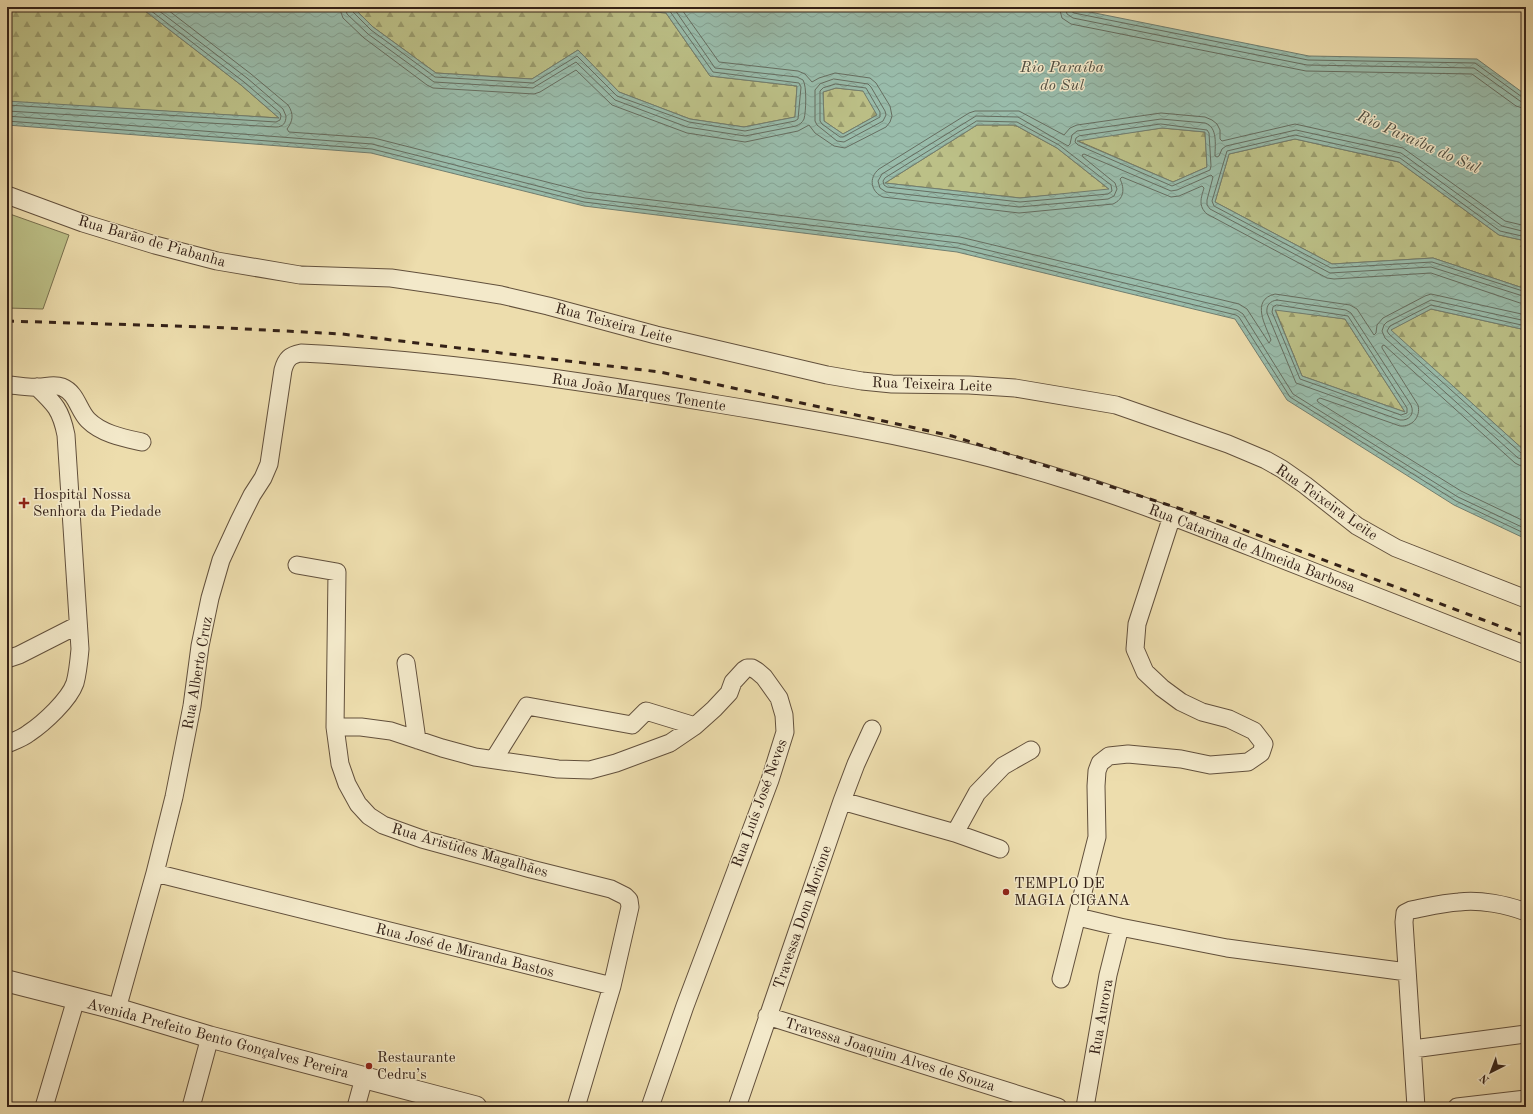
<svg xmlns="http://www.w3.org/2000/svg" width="1533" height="1114" font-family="'Old Standard TT',serif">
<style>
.forest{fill:url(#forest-firs);stroke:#78704f}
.pitch{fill:#bcc087;stroke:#78704f}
.water{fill:url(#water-waves);stroke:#717e70;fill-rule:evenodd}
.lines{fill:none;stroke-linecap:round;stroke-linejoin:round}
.shore{stroke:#666e61;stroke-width:1}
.minor-casing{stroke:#62503c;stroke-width:19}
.tertiary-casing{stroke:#62503c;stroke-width:23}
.minor{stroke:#f3e9ca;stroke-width:17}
.tertiary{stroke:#f3e9ca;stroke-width:21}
.rail{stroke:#342117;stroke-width:3;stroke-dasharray:7 7;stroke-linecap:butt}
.poi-dot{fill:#8f2418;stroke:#f3e9ca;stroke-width:1.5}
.labels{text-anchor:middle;stroke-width:3;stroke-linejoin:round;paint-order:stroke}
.street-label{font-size:15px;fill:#342117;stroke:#f3e9ca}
.poi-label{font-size:15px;fill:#342117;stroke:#f3e9ca;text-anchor:start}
.water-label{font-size:16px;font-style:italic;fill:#525043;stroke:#f3e9ca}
</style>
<defs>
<pattern id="forest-firs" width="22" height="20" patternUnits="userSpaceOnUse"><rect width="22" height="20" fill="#bcc087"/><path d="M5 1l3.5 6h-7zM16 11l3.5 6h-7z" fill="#9a9c6d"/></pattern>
<pattern id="water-waves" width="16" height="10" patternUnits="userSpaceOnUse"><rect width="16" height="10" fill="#99bcab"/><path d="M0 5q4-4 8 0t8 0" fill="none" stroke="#84a192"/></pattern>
</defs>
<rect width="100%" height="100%" fill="#edddad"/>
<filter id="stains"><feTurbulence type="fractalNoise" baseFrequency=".005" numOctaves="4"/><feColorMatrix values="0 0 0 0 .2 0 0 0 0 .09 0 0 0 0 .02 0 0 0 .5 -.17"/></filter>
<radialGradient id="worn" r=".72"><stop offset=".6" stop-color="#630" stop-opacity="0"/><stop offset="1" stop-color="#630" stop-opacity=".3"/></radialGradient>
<path class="forest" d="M7,7H140L241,85L279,118L9,102L7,101Z
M353,7H596L666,13L710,76L797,86L795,117L744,127L690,119L619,92L578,50L532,79L436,73L373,27Z
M836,88L864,91L877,115L843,134L824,121L823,92Z
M977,125H1015L1057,148L1110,190L1020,198L885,183Z
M1162,128L1205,132L1207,167L1173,182L1076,140Z
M1295,139L1399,162L1499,235L1526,241V289L1433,258L1332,264L1215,202L1229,154Z
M1275,309L1345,319L1405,412L1302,376Z
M1431,309L1526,330V452L1390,330Z"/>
<path class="pitch" d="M7,213L69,235L43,309L7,308Z"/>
<path class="water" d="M140,7H353L373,27L436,73L532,79L578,50L619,92L690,119L744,127L795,117L797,86L710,76L666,13L596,7H1065L1309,56L1477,59L1526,95V241L1499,235L1399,162L1295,139L1229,154L1215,202L1332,264L1433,258L1526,289V330L1431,309L1391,330L1526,452V539L1454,505L1287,400L1235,319L957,252L584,206L371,153L7,125V101L279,118L241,85ZM836,88L863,91L877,115L843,134L824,121L823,92ZM977,125H1015L1057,148L1109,189L1020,198L885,183ZM1162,128L1205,132L1207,167L1173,182L1077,141ZM1275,310L1345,319L1405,412L1302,376Z"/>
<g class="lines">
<path class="shore" d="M164,7L251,74L288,105C294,114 293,121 287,129L289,132L374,138L586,192L960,237L1239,304L1247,309L1269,343L1271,340C1266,326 1250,300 1275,294L1350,305L1357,309L1374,335L1376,333L1377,325L1383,318L1425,296L1431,294L1526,315
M339,7L343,18L364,38L427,85L433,88L534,94L540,92L576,70L612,105L687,133L745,142L798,131L809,125L815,133L834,146L845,148L886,127L890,122L892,116L890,106L876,83L870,78L835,73L819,78L812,82L805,74L798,71L719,62L680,7
M345,7L347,14L368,34L434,82L533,88L576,62L615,100L687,127L745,136L796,126C800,124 802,123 804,119C806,112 807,86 803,80L797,77L715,68L673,7
M350,7L352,11L371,30L435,77L533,83L577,56L617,96L689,122L745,131L795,121L798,119L801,87L799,83L713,72L669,10L642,7
M1059,7L1062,18L1071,24L1306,71L1472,74L1516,106L1526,109
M1065,7L1067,14L1073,18L1307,65L1474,68L1520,101L1526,103
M1070,7L1071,11L1074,13L1308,60L1475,63L1522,97L1526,98
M834,79L868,84L871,87L885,111L886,115L883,121L844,142L837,141L817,125L815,121V90L820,84Z
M836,84L866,88L880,112V117L843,137H840L822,124L820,121V91L823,88Z
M7,105L276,122L280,120L281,116L280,113L244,82L146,7
M7,111L276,127C283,127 286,123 286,116L283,109L247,78L154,7
M7,116L372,144L585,198L958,243L1237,310L1243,314L1293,394L1458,497L1526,529
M7,121L372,149L584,202L958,248L1236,315L1239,317L1290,397L1456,501L1526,534
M977,121L1017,122L1059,145L1111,185L1112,191L1108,194L1020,202L887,187L884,185L883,181L885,178Z
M1161,124L1207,130L1209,133L1211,166L1210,170L1172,186L1078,145L1075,142L1076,138L1079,136Z
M1526,226L1505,221L1403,148L1295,124L1222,141L1220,139V130L1217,124L1212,120L1205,117L1161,113L1077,125L1070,128L1064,135L1019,111H975L969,113L879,169C868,178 871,192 883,197L1019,213L1113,204C1124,199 1125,189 1120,179L1122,177L1171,197L1179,196L1202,186L1204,188C1201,198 1198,206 1207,214L1327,278L1334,279L1431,273L1520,303H1526
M1526,232L1502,226L1401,153L1296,130L1226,146L1222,149L1219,156L1217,157L1215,156C1215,145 1218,127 1205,123L1161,119L1077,131L1072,135L1070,144L1068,146L1018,117L976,116L882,174L878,181L880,188L886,192L1019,207L1108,199L1114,196L1117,189L1115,183L1083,157L1082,155L1084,154L1171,191L1177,190L1211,175L1213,177L1207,200V205L1210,209L1330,273L1431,267L1526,297
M1526,237L1500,231L1400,158L1295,135L1227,151L1212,201L1214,206L1331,268L1432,262L1526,292
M1277,300L1346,310L1351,313L1411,405C1415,414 1409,421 1400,420L1296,383L1267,313C1266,305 1270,301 1277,300Z
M1277,305L1348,316L1407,408V413L1401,415L1300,379L1272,312L1273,307Z
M1526,321L1431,300L1387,322L1384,325L1382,331L1385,338L1518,458L1526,460
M1526,326L1431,305L1390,326L1387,331L1389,334L1522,454L1526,455
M1526,466H1521L1515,463L1384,345L1382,346V348L1418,405C1421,417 1412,427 1400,426L1320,398L1317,400L1318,402L1461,491L1526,522"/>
<g class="minor-casing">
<path id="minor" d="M7,195L83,223L155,245L217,261L300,275L391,278L439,285L501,295L548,306L656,335L827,375L862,381L892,384L969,385L1015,388L1116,405L1228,444L1266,460L1282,469L1305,485L1357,526L1396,548L1526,599
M7,385C17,385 28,388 38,387C46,387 54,384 62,387C77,393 78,410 88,420C102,434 124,438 142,442
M297,565L337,572L335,727L340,764L347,784L358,804L369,816L383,825L422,839L531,869L611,889L625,896L629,900L630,907L612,986L576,1107
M7,659L19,655L78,625
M406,663L417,740
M335,727H361L391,731L442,748L475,757L558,769L590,770L616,763L670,743L695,726L714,709L729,693L733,682L744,670L747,668H752L757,671L764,677L779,698L784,715L785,732L770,780L685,1006L650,1107
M7,744C14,741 23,738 29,733C44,723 69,700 75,683C78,672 79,660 80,649L66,435C61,410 55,404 37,387
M494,759L527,706L632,725L646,711L695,726
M842,801L955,833L1000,849
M955,833L977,793L1003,766L1031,750
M155,873L612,986
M1078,917L1120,927L1227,948L1407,972
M1061,979L1097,837L1096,786L1097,771L1100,763L1109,756L1128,754L1181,759L1210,765L1248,762L1261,753L1264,744L1254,731L1229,719L1202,712L1181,702L1162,688L1145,672L1135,649L1137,624L1172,516
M117,1009L155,873L174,797L192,706L200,646L210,598L221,560L239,521L252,495L263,478L269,464L283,370C286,359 290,355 301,353C439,360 576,380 712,403C834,423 955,444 1073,482C1140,503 1205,529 1271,555C1356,588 1441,621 1526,655
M767,1016L1058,1107
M1413,1049L1526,1034
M44,1107L76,999
M191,1107L210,1037
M356,1107L364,1078
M737,1107L842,801L856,764L872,729
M1085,1107L1108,975L1120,927
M1416,1107L1404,922L1405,913L1411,910C1427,907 1443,903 1459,902C1479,899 1508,905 1526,912
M1457,1107L1526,1099"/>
</g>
<g class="tertiary-casing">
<path id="tertiary" d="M7,981L117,1009L210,1037L476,1107"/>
</g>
<use href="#minor" class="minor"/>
<use href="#tertiary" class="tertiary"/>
<path class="rail" d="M7,321L208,327L342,334L660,372L952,436L1228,524L1526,636"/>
</g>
<g class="poi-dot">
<path d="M22 497h4v4h4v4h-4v4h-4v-4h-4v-4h4z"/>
<circle cx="1006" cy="892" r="4"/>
<circle cx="369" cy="1066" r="4"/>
</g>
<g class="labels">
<g class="street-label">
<text transform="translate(152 241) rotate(16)" y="5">Rua Barão de Piabanha</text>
<text transform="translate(614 323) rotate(15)" y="5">Rua Teixeira Leite</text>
<text transform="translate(932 384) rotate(2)" y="5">Rua Teixeira Leite</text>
<text transform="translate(639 392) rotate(9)" y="5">Rua João Marques Tenente</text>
<text transform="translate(1327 502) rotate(35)" y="5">Rua Teixeira Leite</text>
<text transform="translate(1252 548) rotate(21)" y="5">Rua Catarina de Almeida Barbosa</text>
<text transform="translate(197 673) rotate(-80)" y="5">Rua Alberto Cruz</text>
<text transform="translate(759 803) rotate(-70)" y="5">Rua Luís José Neves</text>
<text transform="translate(470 850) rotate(16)" y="5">Rua Aristides Magalhães</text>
<text transform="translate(802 917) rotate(-71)" y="5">Travessa Dom Morione</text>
<text transform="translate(465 950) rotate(14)" y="5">Rua José de Miranda Bastos</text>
<text transform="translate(1101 1017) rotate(-80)" y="5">Rua Aurora</text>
<text transform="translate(218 1038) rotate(15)" y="5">Avenida Prefeito Bento Gonçalves Pereira</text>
<text transform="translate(890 1054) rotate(17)" y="5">Travessa Joaquim Alves de Souza</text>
</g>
<g class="poi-label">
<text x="33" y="499">Hospital Nossa<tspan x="33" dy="17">Senhora da Piedade</tspan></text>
<text x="1014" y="888">TEMPLO DE<tspan x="1014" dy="17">MAGIA CIGANA</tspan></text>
<text x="377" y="1062">Restaurante<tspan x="377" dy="17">Cedru’s</tspan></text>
</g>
<g class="water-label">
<text x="1062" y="72">Rio Paraíba<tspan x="1062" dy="18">do Sul</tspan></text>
<text transform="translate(1419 141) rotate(24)" y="6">Rio Paraíba do Sul</text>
</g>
</g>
<rect width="1533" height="1114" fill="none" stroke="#edddad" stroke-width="24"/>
<rect x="8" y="8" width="1517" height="1098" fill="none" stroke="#342117" stroke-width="2"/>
<rect x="12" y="12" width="1509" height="1090" fill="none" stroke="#342117"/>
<g transform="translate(1491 1072) rotate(222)" stroke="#f3e9ca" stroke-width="3" paint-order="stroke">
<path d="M0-3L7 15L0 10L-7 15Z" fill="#342117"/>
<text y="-6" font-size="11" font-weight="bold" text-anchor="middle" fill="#342117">N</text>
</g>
<rect width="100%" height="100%" filter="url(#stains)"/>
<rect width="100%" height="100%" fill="url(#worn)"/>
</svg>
